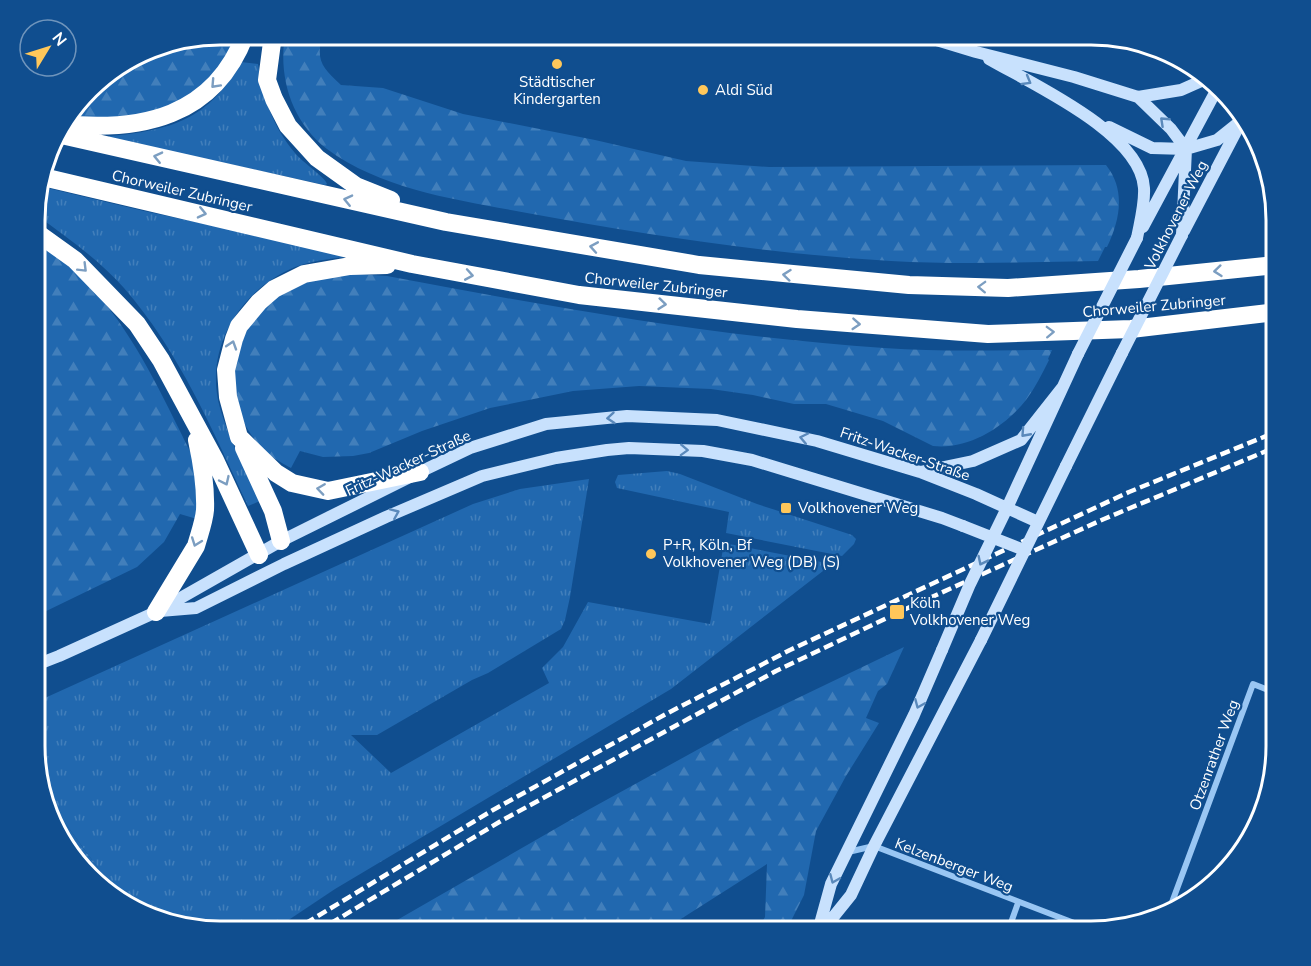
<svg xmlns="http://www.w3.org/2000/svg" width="1311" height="966" font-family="'Nunito Sans',sans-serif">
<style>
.grass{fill:url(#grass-tufts)}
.forest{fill:url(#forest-firs)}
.park{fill:url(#park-dots)}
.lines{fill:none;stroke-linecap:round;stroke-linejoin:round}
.street{stroke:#99c6f3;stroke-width:6}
.secondary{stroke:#c8e1fd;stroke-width:12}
.highway{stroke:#fff;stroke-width:18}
.rail{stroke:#fff;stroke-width:4.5;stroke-dasharray:10 4.5;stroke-linecap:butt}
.secondary-bridge{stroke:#c8e1fd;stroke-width:12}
.oneway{stroke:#5a89bb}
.oneway2{stroke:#7c9ec1}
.poi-dot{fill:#ffc75a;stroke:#104e8f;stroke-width:2}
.labels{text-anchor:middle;stroke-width:4.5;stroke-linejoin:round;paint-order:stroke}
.poi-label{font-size:15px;fill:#fff;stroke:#104e8f;text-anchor:start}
.street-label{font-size:15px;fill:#fff;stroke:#104e8f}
.rim{fill:none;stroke:#fff;stroke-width:3}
</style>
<defs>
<pattern id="grass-tufts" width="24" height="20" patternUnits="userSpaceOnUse" patternTransform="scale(1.5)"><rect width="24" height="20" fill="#2168af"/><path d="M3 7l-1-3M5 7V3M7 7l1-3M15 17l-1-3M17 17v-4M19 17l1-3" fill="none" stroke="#427fbb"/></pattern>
<pattern id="forest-firs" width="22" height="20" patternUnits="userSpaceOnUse" patternTransform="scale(1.5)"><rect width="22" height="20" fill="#2168af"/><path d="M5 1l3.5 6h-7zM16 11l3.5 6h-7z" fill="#427fbb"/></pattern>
<pattern id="park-dots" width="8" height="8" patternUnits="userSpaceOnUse" patternTransform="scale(1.5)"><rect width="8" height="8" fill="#2168af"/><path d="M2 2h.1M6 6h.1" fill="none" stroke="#427fbb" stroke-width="1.8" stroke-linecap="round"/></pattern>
</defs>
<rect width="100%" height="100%" fill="#104e8f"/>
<path class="grass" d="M241,62L258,64C262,96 273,127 295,153C301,161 326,178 327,184L325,185L109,138V136C170,131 210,119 241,62Z
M39,186L144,211L345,254V257C329,259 311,261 295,267C241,289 203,348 220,408C229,440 246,470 260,501L248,506C213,431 179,351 124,288C99,260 67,237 36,215V196Z
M667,471L680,474L757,504L852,535L856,539L854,544L842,556L726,533L729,512L617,488L615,482L618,475Z
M589,479L570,597L565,620L561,629L488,673L472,680L377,735H351L391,773L549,683L542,668L563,647L588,602L710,624L724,543L832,564L671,689L335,889L272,931H208L149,917L122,901L44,794L36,770V702L473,504L520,489Z"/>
<path class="forest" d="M220,35H236C230,47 224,61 215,72C180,115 122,124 70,115L98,80L160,44Z
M285,35H322C316,62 322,67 341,85L383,88L463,114L595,140L686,161L769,167L1106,165C1126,190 1120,220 1107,247H1105L1098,261C1029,262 960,265 891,261C771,254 646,235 527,213C460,200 384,191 327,149C292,122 278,78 285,35Z
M36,239C60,259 84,278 104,302C142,349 167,406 194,459L198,471L197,519L180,514L164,542L137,567L36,616Z
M356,274L387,276C552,307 716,337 884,348C940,352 996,350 1052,350L1048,359L1049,360C1042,374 1035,388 1026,400C1005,427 968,450 933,446L883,421L826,404H794L753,395L711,389L639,386L573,391L490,408L422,431L369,453L353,456L323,457L300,451L291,468C280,462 269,456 261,447C219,403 229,332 276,296C299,279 328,277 356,274Z
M904,647L887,684L878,691L866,718L879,723L846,776L816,831L804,895L786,931H757L765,917L767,864L662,931H378L588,810L746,723Z"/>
<path class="park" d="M44,794L122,901L107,893L59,838Z"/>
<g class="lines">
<path class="street" d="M848,852L874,846L1095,931
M1168,913L1253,684L1276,693
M1008,931L1018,903"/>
<path class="secondary" d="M920,35L976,52L1074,77L1138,97L1171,129L1186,149L1182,235
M989,59C1032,84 1141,133 1144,188C1145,204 1140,222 1137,238
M1138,97L1181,90L1208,78
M1109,127L1152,148L1186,149L1217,140L1242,120
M1143,227L1217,89
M1184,231L1240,124
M1066,466L1122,353
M920,472L973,461L1021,440L1062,388
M1007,508L1078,354
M160,611L196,608L284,564L386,517L482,476L556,458L607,450L629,448L703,451L752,460L942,518L963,526
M36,665L59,656L156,612L281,541L420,472L470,448L546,424L627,416L717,420L817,441L920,472L976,494L1038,522
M818,931L831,884L914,715L942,650
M822,931L851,895L874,846L981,640"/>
<path class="highway" d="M273,35L267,80L274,99L288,126L317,158L356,186L391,200
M62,124C141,132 214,117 245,35
M57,134L446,222L699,265L909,285L1008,288L1139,279L1276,265
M43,177L412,264L579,295L797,319L988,334L1131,329L1276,312
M36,232L75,260L137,324L161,360L215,460L259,555
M387,265L350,266L304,274L274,289L259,302L239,326L234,339L226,370L228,397L239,437L276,473L292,483L328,491L420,472
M244,448L273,511L281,541
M156,612L196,546C199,535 204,522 205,510C206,486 202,463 197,440"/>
<path class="rail" d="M293,931L493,810L666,714L790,650L1129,492L1276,432
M318,931L501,821L776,671L912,606L1104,519L1276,447"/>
<path class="secondary-bridge" d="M1122,353L1182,235
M1078,354L1137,238
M963,526L1024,550
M981,640L1066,466
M942,650L970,584L1007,508"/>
</g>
<defs><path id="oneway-chevron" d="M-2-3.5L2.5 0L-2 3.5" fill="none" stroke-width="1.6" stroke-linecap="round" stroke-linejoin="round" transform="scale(1.5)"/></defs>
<g class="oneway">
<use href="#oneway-chevron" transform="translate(1027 81) rotate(30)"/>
<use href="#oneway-chevron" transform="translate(1164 121) rotate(-137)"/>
<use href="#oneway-chevron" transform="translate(611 418) rotate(175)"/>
<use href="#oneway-chevron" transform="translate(1025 433) rotate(132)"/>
<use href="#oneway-chevron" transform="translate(804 438) rotate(-168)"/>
<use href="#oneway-chevron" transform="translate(684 450) rotate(2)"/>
<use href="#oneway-chevron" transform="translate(395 513) rotate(-23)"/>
<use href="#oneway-chevron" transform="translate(982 561) rotate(116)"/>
<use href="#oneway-chevron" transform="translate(919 704) rotate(113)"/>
<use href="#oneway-chevron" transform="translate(834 879) rotate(113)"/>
</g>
<g class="oneway2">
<use href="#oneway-chevron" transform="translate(215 84) rotate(133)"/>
<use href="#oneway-chevron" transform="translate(158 157) rotate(-167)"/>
<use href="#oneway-chevron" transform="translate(348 200) rotate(-167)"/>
<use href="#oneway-chevron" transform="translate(202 213) rotate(13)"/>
<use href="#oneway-chevron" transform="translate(594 247) rotate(-170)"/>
<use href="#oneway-chevron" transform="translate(83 268) rotate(45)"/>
<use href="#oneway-chevron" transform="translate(1218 271) rotate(174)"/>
<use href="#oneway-chevron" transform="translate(469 275) rotate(10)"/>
<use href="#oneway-chevron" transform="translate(787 275) rotate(-174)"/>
<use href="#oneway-chevron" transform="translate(982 287) rotate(-178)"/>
<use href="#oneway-chevron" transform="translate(662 304) rotate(6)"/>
<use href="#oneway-chevron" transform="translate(856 324) rotate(4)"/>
<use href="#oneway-chevron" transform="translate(1050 332) rotate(-2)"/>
<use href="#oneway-chevron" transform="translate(232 345) rotate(-72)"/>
<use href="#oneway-chevron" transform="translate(225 481) rotate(65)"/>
<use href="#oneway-chevron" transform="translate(321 489) rotate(-172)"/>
<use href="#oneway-chevron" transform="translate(196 542) rotate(110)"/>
</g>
<g class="poi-dot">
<circle cx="557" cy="64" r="6"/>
<circle cx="703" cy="90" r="6"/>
<rect x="780" y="502" width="12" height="12" rx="3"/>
<circle cx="651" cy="554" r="6"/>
<rect x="889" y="604" width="16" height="16" rx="3"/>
</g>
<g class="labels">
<g class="poi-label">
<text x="557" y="87" text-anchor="middle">Städtischer<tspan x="557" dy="17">Kindergarten</tspan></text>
<text x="715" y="95">Aldi Süd</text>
<text x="798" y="513">Volkhovener Weg</text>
<text x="663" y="550">P+R, Köln, Bf<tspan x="663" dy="17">Volkhovener Weg (DB) (S)</tspan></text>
<text x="910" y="608">Köln<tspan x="910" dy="17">Volkhovener Weg</tspan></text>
</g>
<g class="street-label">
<text transform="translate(182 191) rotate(13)" y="5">Chorweiler Zubringer</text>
<text transform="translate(1176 215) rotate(-63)" y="5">Volkhovener Weg</text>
<text transform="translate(656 285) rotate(6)" y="5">Chorweiler Zubringer</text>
<text transform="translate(1154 306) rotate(-5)" y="5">Chorweiler Zubringer</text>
<text transform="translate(905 454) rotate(19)" y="5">Fritz-Wacker-Straße</text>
<text transform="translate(408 463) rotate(-25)" y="5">Fritz-Wacker-Straße</text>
<text transform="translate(1214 755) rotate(-70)" y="5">Otzenrather Weg</text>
<text transform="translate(954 865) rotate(21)" y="5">Kelzenberger Weg</text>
</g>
</g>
<path d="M0 0H1311V966H0ZM220 45H1091A175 175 0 0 1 1266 220V746A175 175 0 0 1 1091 921H220A175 175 0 0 1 45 746V220A175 175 0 0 1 220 45Z" fill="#104e8f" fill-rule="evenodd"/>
<path class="rim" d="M220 45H1091A175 175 0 0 1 1266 220V746A175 175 0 0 1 1091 921H220A175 175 0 0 1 45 746V220A175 175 0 0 1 220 45Z"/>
<g transform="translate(48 48) rotate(52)"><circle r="28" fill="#104e8f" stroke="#7095bc" stroke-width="1.5"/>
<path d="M0-4.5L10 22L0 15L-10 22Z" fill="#ffc75a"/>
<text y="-9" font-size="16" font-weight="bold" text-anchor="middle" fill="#ffffff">N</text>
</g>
</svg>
